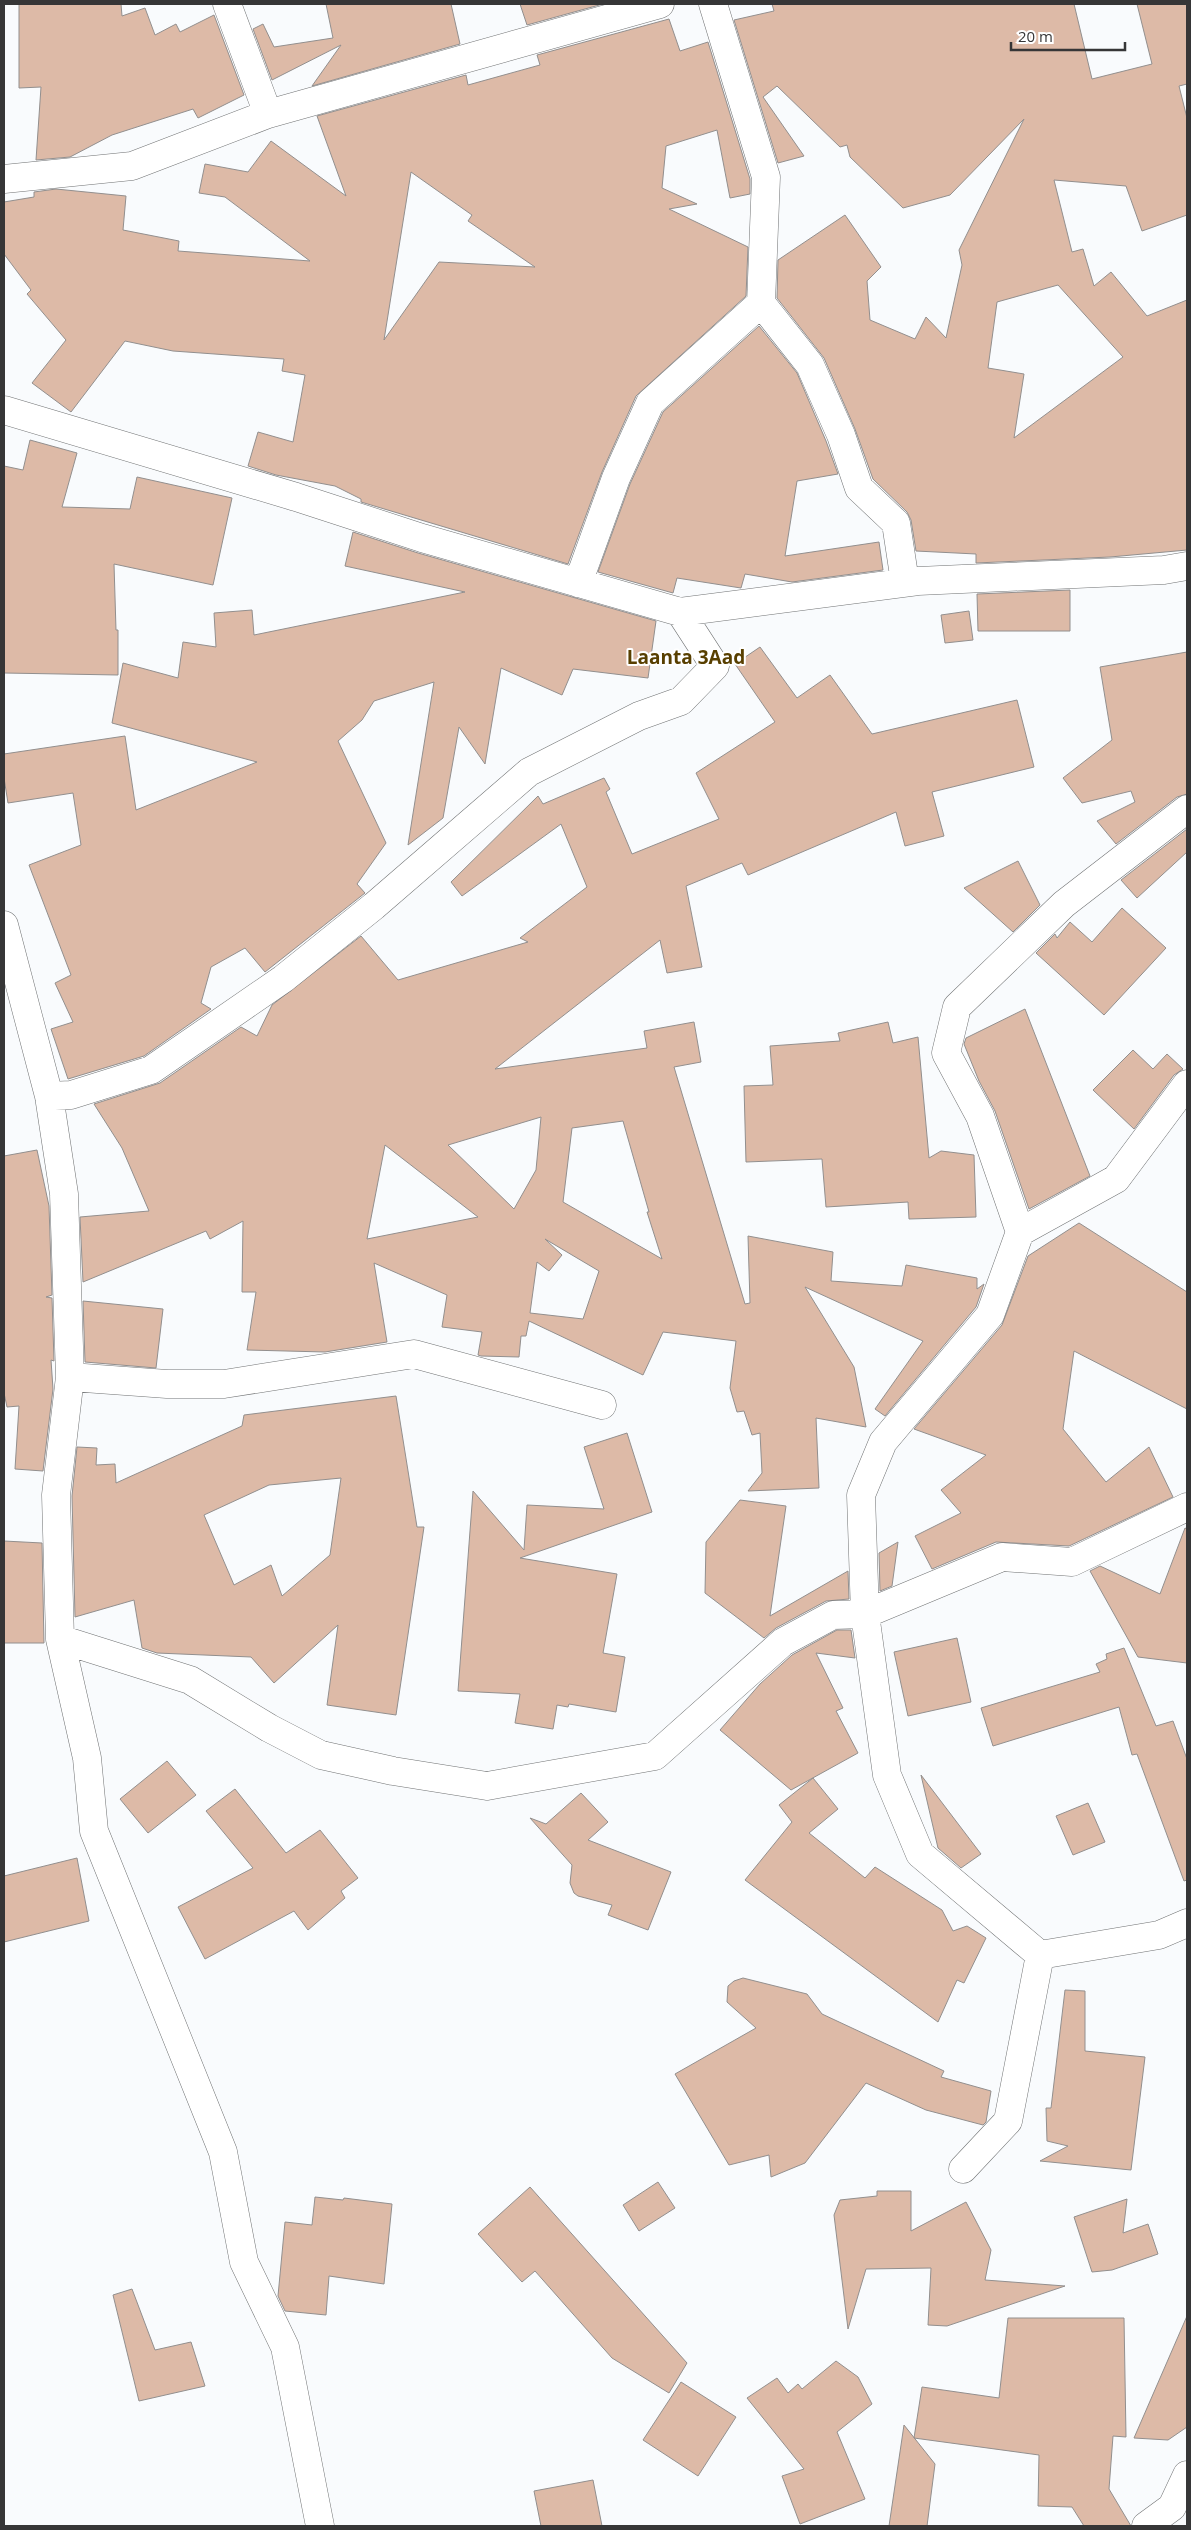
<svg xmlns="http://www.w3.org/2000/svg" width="1191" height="2530" font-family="'Open Sans',sans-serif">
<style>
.building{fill:#ddbaa7;stroke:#928f8e;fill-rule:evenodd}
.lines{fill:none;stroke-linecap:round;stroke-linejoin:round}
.minor-casing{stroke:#717374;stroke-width:29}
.minor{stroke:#fff;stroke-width:28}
.labels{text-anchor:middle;stroke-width:4;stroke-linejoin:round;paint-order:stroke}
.district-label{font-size:19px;font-weight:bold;fill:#583f00;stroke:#fff}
</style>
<rect width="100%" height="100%" fill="#f9fbfd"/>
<path class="building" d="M19,4H121L122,16L145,8L155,35L176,24L180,32L214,15L244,95L198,118L193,109L112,135L70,157L36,160L41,87L19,88Z
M326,4H451L460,44L312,86L341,45L272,80L253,29L263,24L274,47L333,38Z
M520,4H603L527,25Z
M772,4H1074L1092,79L1152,64L1137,4H1187V84L1179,86L1187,118V215L1142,231L1126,186L1054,180L1072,252L1083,249L1094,286L1111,272L1147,316L1187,300V550L1110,557L976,563V554L916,551L911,520L907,512L873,479L855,429L824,358L777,298L778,260L845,215L881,267L867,281L870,320L915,339L926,317L946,338L962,265L959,250L1024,119L950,195L903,208L850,157L847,145L840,147L777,86L763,97L804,156L778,163L734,20L774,11ZM1058,285L1123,357L1014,438L1024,374L988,368L997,302Z
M669,19L680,51L708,42L750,179V194L730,198L717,130L666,146L662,188L697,204L669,209L748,247L746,296L636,396L602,472L568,564L361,502V499L335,486L276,475L248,466L258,432L293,442L305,375L282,371L284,359L173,351L125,341L71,412L32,383L66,340L27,294L31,290L4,254V202L34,197V192L56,189L126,196L123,230L179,241L178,251L310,261L225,197L199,193L205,164L248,172L271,141L346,196L317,116L466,75L468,85L540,65L537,55ZM411,172L472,215L468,221L535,267L439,262L384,340Z
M759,326L797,373L826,441L838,474L797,481L785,556L879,542L883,570L792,582L745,574L741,588L677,578L673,593L598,572L630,484L663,412Z
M30,440L77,453L62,507L130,509L137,477L232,498L213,585L114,564L116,630H118V675L4,673V466L23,470Z
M353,532L418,553L656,621L648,678L573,669L562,695L501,668L485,764L459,727L443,818L408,845L434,682L374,701L362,720L338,741L386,843L357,884L365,893L265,972L245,948L211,967L201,1003L211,1009L144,1056L68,1079L51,1029L73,1022L55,983L71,975L29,865L81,845L73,793L8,803L4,778V754L125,736L136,810L257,762L112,723L123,663L178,678L183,642L216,647L214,613L252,610L254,635L465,592L345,566Z
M1070,590V631H978L977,594Z
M969,611L973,640L945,643L941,615Z
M760,647L797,698L830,675L872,734L1017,700L1034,767L932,792L944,836L905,846L896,812L748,875L742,863L686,886L702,967L667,973L660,940L495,1069L647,1048L644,1031L694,1022L701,1062L674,1067L745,1304L750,1303L748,1236L833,1252L831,1281L902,1286L906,1265L977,1278V1289L984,1284L976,1307L885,1416L875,1409L923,1341L805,1287L854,1367L866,1427L816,1418L819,1488L748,1491L762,1473L760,1433L752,1435L744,1411L737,1412L730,1388L736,1341L663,1332L643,1375L529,1321L526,1336H521L519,1357L481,1356L478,1355L482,1332L442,1327L447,1295L374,1263L387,1342L325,1352L247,1350L256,1292H242L243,1221L210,1239L206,1231L83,1282L80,1217L149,1211L122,1148L94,1104L160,1083L241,1027L257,1036L272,1005L361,936L398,980L528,942L520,938L587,887L561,824L462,896L451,882L538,796L543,804L604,778L610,789L606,792L632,854L719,819L696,773L775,722L735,664ZM541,1117L536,1170L514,1209L448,1145ZM623,1121L649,1212H647L662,1259L563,1202L572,1128ZM385,1145L478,1217L367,1239ZM545,1239L599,1271L583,1319L530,1313L537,1262L549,1271L562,1255Z
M1187,652V794L1177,797L1116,844L1097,821L1135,802L1131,791L1082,803L1063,778L1112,740L1100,667Z
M1187,829V852L1137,898L1121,880Z
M1018,861L1040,905L1013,932L964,888Z
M1122,908L1166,948L1104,1015L1036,953L1055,934L1057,938L1070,922L1092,942Z
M1025,1009L1090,1176L1029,1209L995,1111L979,1081L964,1044L966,1038Z
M888,1022L893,1043L918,1037L929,1158L941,1151L974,1155L976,1217L909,1219L908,1202L826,1207L822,1159L746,1162L744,1086L773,1085L770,1046L840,1041L838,1033Z
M1133,1050L1153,1069L1167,1054L1183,1069L1174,1075L1134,1129L1093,1090Z
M37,1150L49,1206L52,1295L46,1297L52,1298L54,1361L51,1360L53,1389L43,1471L15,1469L19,1406L7,1407L4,1393V1156Z
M1079,1223L1187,1292V1409L1074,1351L1063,1429L1106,1482L1149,1447L1173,1497L1069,1546L996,1542L932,1569L915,1536L961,1513L941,1490L986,1455L914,1429L1002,1325L1028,1256Z
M83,1301L163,1309L156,1368L85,1362Z
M396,1396L417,1527H424L396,1715L327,1705L338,1625L274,1683L251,1657L157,1653L142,1648L134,1600L75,1617L72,1496L77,1447L97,1448L96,1465L115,1464L116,1483L242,1426L244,1415ZM341,1478L330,1555L282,1596L271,1565L234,1585L204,1515L269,1485Z
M627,1433L652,1512L520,1558L617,1574L603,1653L625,1657L616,1712L569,1704L568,1707L557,1705L553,1729L515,1723L520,1694L458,1691L473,1491L524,1550L527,1505L604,1509L584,1447Z
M740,1500L786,1506L770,1616L848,1571L849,1599L826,1601L776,1628L764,1638L705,1593L706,1542Z
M1185,1528L1187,1529V1663L1138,1657L1090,1571L1100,1566L1160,1594Z
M4,1541L42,1543L44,1643H4Z
M898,1542L892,1586L880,1591L879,1553Z
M837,1630H851L855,1658L816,1653L843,1708L836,1711L858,1753L791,1790L720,1730L760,1684L792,1655Z
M957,1638L971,1702L908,1716L894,1652Z
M1124,1648L1156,1726L1173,1721L1187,1759V1880L1184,1881L1137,1754L1132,1755L1119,1707L993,1746L981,1708L1100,1672L1096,1664L1107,1659L1106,1654Z
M167,1761L196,1795L148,1833L120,1799Z
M921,1775L981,1854L961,1868L938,1848Z
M813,1778L838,1809L809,1833L865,1878L875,1867L942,1910L953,1931L967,1926L986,1938L964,1983L957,1980L938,2022L745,1880L792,1822L779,1805Z
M235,1789L286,1853L320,1830L358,1878L341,1891L345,1898L308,1930L294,1911L205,1959L178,1907L253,1868L206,1811Z
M581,1793L608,1822L588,1840L671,1872L648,1930L608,1915L612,1905L578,1896L574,1893L570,1883L572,1865L530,1818L546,1824Z
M1088,1803L1105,1842L1073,1855L1056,1816Z
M77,1858L89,1921L4,1942V1876Z
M743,1978L807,1994L822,2014L944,2071L941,2077L991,2091L986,2122L983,2125L926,2110L866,2083L805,2163L771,2177L769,2155L729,2165L675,2074L756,2028L727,2002L728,1986L734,1981Z
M1065,1990L1085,1991V2051L1145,2057L1131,2170L1040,2161L1068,2146L1047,2141L1046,2108H1051Z
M658,2182L675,2208L639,2231L623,2205Z
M530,2187L687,2363L669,2393L612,2358L535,2271L522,2282L478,2234Z
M877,2191H911V2231L966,2202L991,2250L985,2280L1065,2286L947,2326L928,2325L931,2268L866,2269L848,2329L834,2215L840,2200L877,2196Z
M315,2197L343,2200L344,2198L392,2204L384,2284L329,2276L326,2315L285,2311L278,2296L285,2222L312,2225Z
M1127,2199L1123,2233L1148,2224L1158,2254L1112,2270L1092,2272L1074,2217Z
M132,2289L155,2350L191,2342L205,2386L139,2401L113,2295Z
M1187,2316V2427L1168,2440L1134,2438Z
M1008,2318H1124L1126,2437L1113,2436L1109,2489L1131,2526H1084L1072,2507L1038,2506L1039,2455L914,2438L922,2387L999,2398Z
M836,2361L858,2377L872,2404L837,2432L865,2499L800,2524L782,2476L804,2469L747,2398L777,2378L788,2393L798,2384L802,2389Z
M681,2382L736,2417L698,2476L643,2440Z
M904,2425L935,2464L927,2526H889Z
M593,2480L602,2526H541L534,2491Z"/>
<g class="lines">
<g class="minor-casing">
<path id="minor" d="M227,4L268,114
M4,179L132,166L268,114L660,4
M761,303L810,365L841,435L859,488L896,523L905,582
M4,410L296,497L422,538L680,612L918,581L1164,570L1187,566
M578,583L616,478L650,403L761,303L766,177L713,4
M1187,809L1064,904L957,1007L946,1053L980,1116L1020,1232L990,1315L883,1442L861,1495L865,1614L887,1775L920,1854L1040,1955L1159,1935L1187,1923
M4,925L49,1096L64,1194L70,1377L56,1495L60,1639L87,1758L94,1831L223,2152L244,2262L285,2347L320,2526
M49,1096L71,1095L151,1070L283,979L374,906L529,772L639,716L681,701L715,666L680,612
M1020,1232L1116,1179L1187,1084
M70,1377L167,1384H224L414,1354L602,1405
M60,1639L190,1680L269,1728L321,1755L393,1771L487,1786L655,1756L783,1642L833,1615L865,1614L1002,1557L1072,1562L1187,1507
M963,2169L1008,2121L1040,1955
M1146,2526L1172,2507L1187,2475"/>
</g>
<use href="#minor" class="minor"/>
</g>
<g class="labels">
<g class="district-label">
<text x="686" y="664">Laanta 3Aad</text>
</g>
</g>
<rect width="1191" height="2530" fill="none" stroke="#363637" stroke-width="10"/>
<path d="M1011 42v8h114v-8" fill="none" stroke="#363637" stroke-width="2.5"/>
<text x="1018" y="42" font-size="15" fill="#363637" stroke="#ffffff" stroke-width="4" paint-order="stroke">20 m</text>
</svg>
